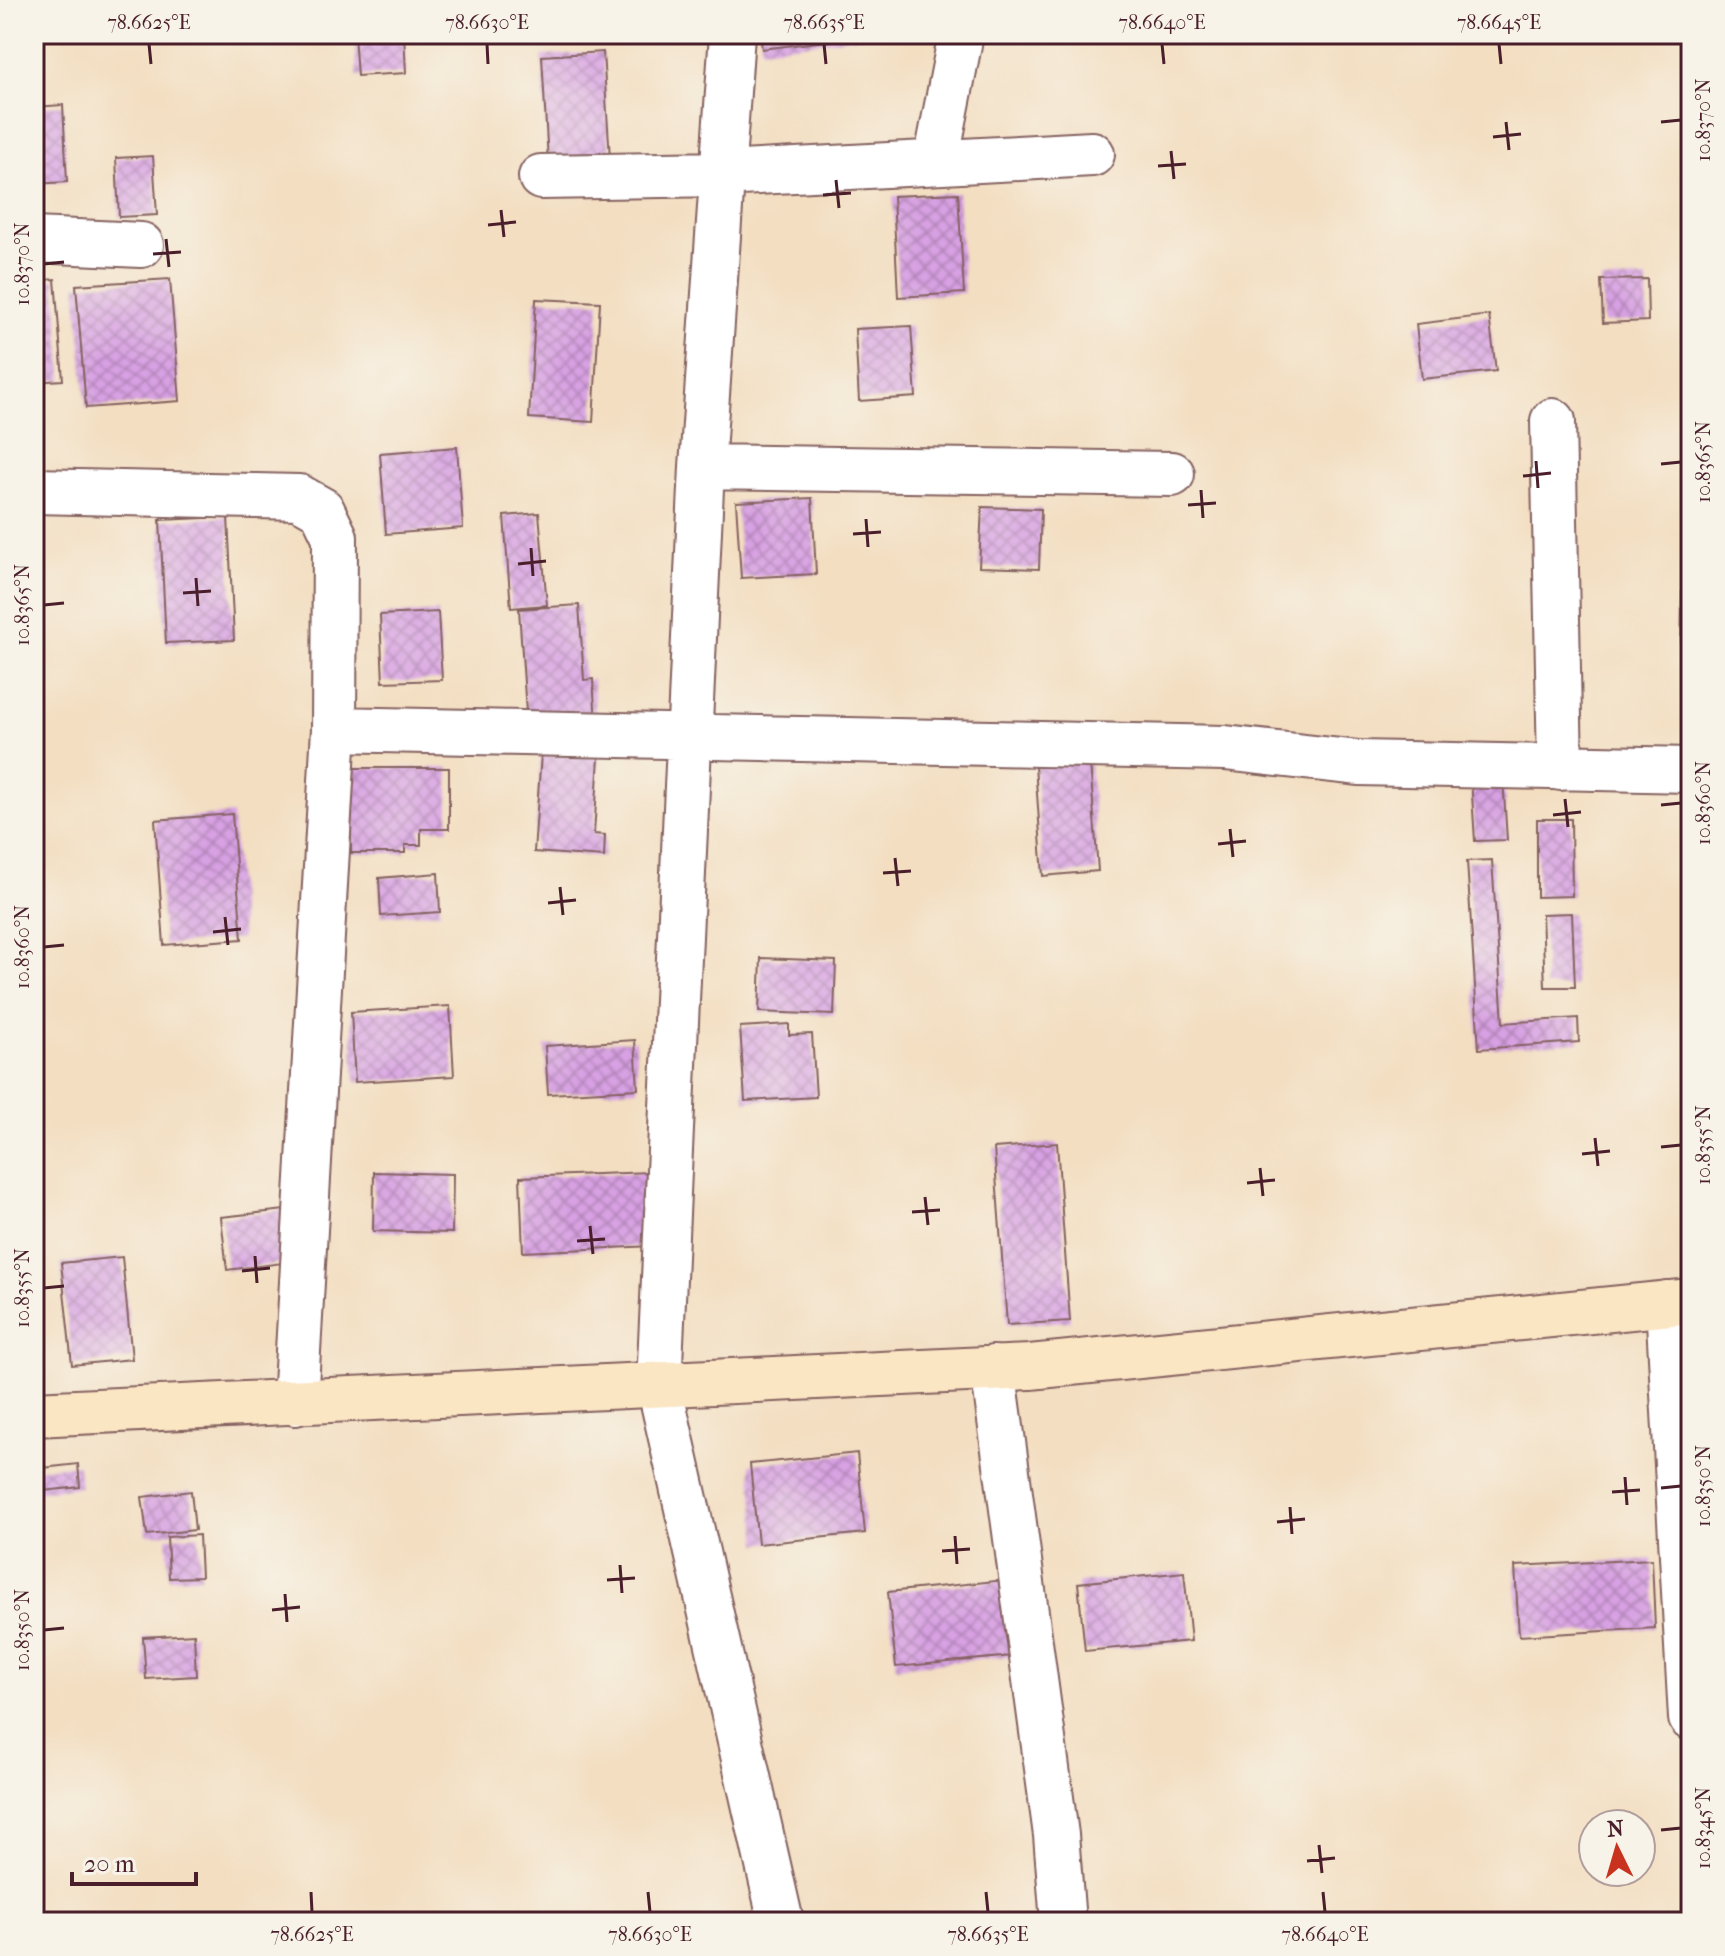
<svg xmlns="http://www.w3.org/2000/svg" width="1725" height="1956" font-family="'IM FELL French Canon',serif">
<style>
.building{fill:url(#building-cross-hatch)}
.lines{fill:none;stroke-linecap:round;stroke-linejoin:round}
.minor-casing{stroke:#856260;stroke-width:48}
.secondary-casing{stroke:#856260;stroke-width:48}
.minor{stroke:#fff;stroke-width:44}
.secondary{stroke:#fbe6c4;stroke-width:44}
.ticks{fill:none;stroke:#4a1f2b;stroke-width:3}
.neatline{fill:none;stroke:#4a1f2b;stroke-width:3}
.ticks-label{font-size:20px;text-anchor:middle;fill:#4a1f2b}
</style>
<defs>
<pattern id="building-cross-hatch" width="8" height="8" patternUnits="userSpaceOnUse" patternTransform="scale(2)"><rect width="8" height="8" fill="#d8a1e3"/><path d="M0 0l8 8M0 8l8-8" fill="none" stroke="#b183b8"/></pattern>
</defs>
<rect width="100%" height="100%" fill="#f7f3e8"/>
<filter id="ink" filterUnits="userSpaceOnUse"><feTurbulence type="fractalNoise" baseFrequency=".0125" numOctaves="2"/><feDisplacementMap in="SourceGraphic" scale="16" xChannelSelector="R" yChannelSelector="G"/><feConvolveMatrix kernelMatrix="1 2 1 2 8 2 1 2 1" color-interpolation-filters="sRGB"/></filter>
<filter id="wash" filterUnits="userSpaceOnUse"><feTurbulence type="fractalNoise" baseFrequency=".006" numOctaves="4" result="noise"/><feDisplacementMap in="SourceGraphic" scale="32" xChannelSelector="R" yChannelSelector="G"/><feGaussianBlur stdDeviation="1.8" result="paint"/><feColorMatrix in="noise" values="0 0 0 0 0 0 0 0 0 0 0 0 0 0 0 0 0 1.4 0 .05"/><feComposite in="paint" operator="in"/></filter>
<g filter="url(#wash)">
<rect width="100%" height="100%" fill="#f3dec1"/>
<g id="blocks">
<path class="building" d="M354,34H404L406,73L357,76Z
M760,34H867V36L762,49Z
M603,52L610,158L548,162L542,56Z
M63,105L67,182L34,184V107Z
M153,156L157,215L119,217L116,158Z
M958,193L964,293L898,297L893,196Z
M55,279L63,380L34,382V281Z
M170,279L180,401L86,408L76,285Z
M1647,279L1648,321L1603,323L1601,280Z
M536,299L600,302L593,422L529,418Z
M1489,315L1496,371L1422,379L1416,324Z
M911,326L916,397L859,401L855,329Z
M457,447L463,528L386,534L380,453Z
M812,498L816,574L741,578L736,502Z
M982,507L1041,509L1039,569L979,567Z
M539,513L547,605L511,608L504,516Z
M228,517L234,640L166,643L160,520Z
M1682,592H1691V664H1681Z
M579,605L584,680L593,679L596,722L527,727L519,609Z
M438,612L442,680L383,682L380,615Z
M541,754L599,757L594,834L605,835L604,857L534,852Z
M1090,762L1098,871L1043,876L1035,766Z
M351,768H449V829H421V845H405V853H351Z
M1503,778L1507,840L1475,841L1471,779Z
M232,814L242,939L164,945L155,820Z
M1537,819H1571L1572,896L1537,897Z
M1492,860L1503,1023L1578,1018L1579,1042L1479,1049L1467,861Z
M438,873L440,912L381,916L379,878Z
M1572,913L1575,987H1545L1542,914Z
M761,958L836,961L834,1015L759,1012Z
M450,1006L454,1076L355,1082L351,1012Z
M789,1024V1035L812,1034L816,1097L745,1101L740,1027Z
M635,1040L638,1089L548,1094L545,1046Z
M1057,1143L1070,1321L1007,1325L994,1148Z
M374,1172L453,1174L452,1233L373,1231Z
M650,1172L653,1246L523,1252L520,1177Z
M285,1210L291,1262L227,1270L221,1217Z
M122,1257L132,1359L72,1365L61,1263Z
M857,1453L865,1533L758,1544L750,1464Z
M78,1464L80,1487L34,1492V1469Z
M191,1491L195,1530L147,1535L142,1497Z
M199,1535L201,1577L169,1578L167,1537Z
M1652,1559L1655,1628L1519,1636L1515,1566Z
M1184,1572L1191,1641L1085,1651L1078,1583Z
M1005,1580L1012,1656L896,1667L888,1592Z
M194,1634L196,1676L146,1679L143,1637Z"/>
</g>
</g>
<g filter="url(#ink)">
<use href="#blocks" fill-opacity="0" stroke="#856260" stroke-width="2"/>
<g class="lines">
<g class="minor-casing">
<path id="minor" d="M936,162L961,34
M541,177L722,174L1092,154
M34,240L141,245
M1553,421L1560,768
M702,467L732,34
M34,491L299,497L322,510L335,537L334,729L295,1403
M334,729L1225,748L1359,763L1691,770
M1668,1303L1691,1718
M993,1368L1056,1835L1063,1922
M781,1922L659,1385L702,467L1172,474"/>
</g>
<g class="secondary-casing">
<path id="secondary" d="M34,1414L1030,1367L1691,1301"/>
</g>
<use href="#minor" class="minor"/>
<use href="#secondary" class="secondary"/>
</g>
</g>
<path class="ticks" d="M149,44L151,64M487,44L488,64M824,44L826,64M1162,44L1164,64M1499,44L1501,64M1506,122L1509,150M1661,122L1681,120M1493,137L1521,134M1171,151L1174,179M1158,166L1186,164M836,180L839,208M823,195L851,193M501,210L504,237M488,225L516,222M166,239L169,267M153,254L181,252M44,264L64,262M1536,461L1538,488M1661,464L1681,462M1523,476L1551,473M1201,490L1203,518M1188,505L1216,503M866,519L868,547M853,534L881,532M531,548L533,576M518,564L546,561M196,578L198,606M183,593L211,591M44,605L64,603M1565,799L1568,827M1661,805L1681,803M1553,815L1581,812M1230,829L1233,857M1218,844L1246,841M895,858L898,886M883,873L911,871M560,887L563,915M548,903L576,900M225,917L228,945M213,932L241,929M44,947L64,945M1595,1138L1598,1166M1661,1147L1681,1145M1582,1154L1610,1151M1260,1168L1263,1196M1247,1183L1275,1180M925,1197L928,1225M912,1212L940,1210M590,1226L593,1254M577,1241L605,1239M255,1256L257,1283M242,1271L270,1268M44,1288L64,1286M1625,1477L1627,1505M1661,1488L1681,1486M1612,1492L1640,1490M1290,1507L1292,1534M1277,1522L1305,1519M955,1536L957,1564M942,1551L970,1549M620,1565L622,1593M607,1580L635,1578M285,1594L287,1622M272,1610L300,1607M44,1630L64,1628M1661,1830L1681,1828M1319,1845L1322,1873M1307,1861L1335,1858M311,1892L312,1912M648,1892L650,1912M986,1892L988,1912M1323,1892L1325,1912"/>
<rect width="1725" height="1956" fill="none" stroke="#f7f3e8" stroke-width="88"/>
<g transform="translate(1617 1848) rotate(355)"><circle r="38" fill="#f7f3e8" stroke="#b29e9c" stroke-width="2"/>
<path d="M0-6L14 30L0 20L-14 30Z" fill="#c8321e"/>
<text y="-12" font-size="22" font-weight="bold" text-anchor="middle" fill="#4a1f2b">N</text>
</g>
<path d="M72 1872v12h124v-12" fill="none" stroke="#4a1f2b" stroke-width="4"/>
<text x="84" y="1872" font-size="24" fill="#4a1f2b" stroke="#f7f3e8" stroke-width="6" paint-order="stroke">20 m</text>
<rect x="44" y="44" width="1637" height="1868" class="neatline"/>
<g class="ticks-label">
<text x="149" y="29">78.6625°E</text>
<text x="487" y="29">78.6630°E</text>
<text x="824" y="29">78.6635°E</text>
<text x="1162" y="29">78.6640°E</text>
<text x="1499" y="29">78.6645°E</text>
<text transform="translate(1703 120) rotate(-90)" y="7">10.8370°N</text>
<text transform="translate(22 264) rotate(-90)" y="7">10.8370°N</text>
<text transform="translate(1703 462) rotate(-90)" y="7">10.8365°N</text>
<text transform="translate(22 605) rotate(-90)" y="7">10.8365°N</text>
<text transform="translate(1703 803) rotate(-90)" y="7">10.8360°N</text>
<text transform="translate(22 947) rotate(-90)" y="7">10.8360°N</text>
<text transform="translate(1703 1145) rotate(-90)" y="7">10.8355°N</text>
<text transform="translate(22 1288) rotate(-90)" y="7">10.8355°N</text>
<text transform="translate(1703 1486) rotate(-90)" y="7">10.8350°N</text>
<text transform="translate(22 1630) rotate(-90)" y="7">10.8350°N</text>
<text transform="translate(1703 1828) rotate(-90)" y="7">10.8345°N</text>
<text x="312" y="1941">78.6625°E</text>
<text x="650" y="1941">78.6630°E</text>
<text x="988" y="1941">78.6635°E</text>
<text x="1325" y="1941">78.6640°E</text>
</g>
</svg>
